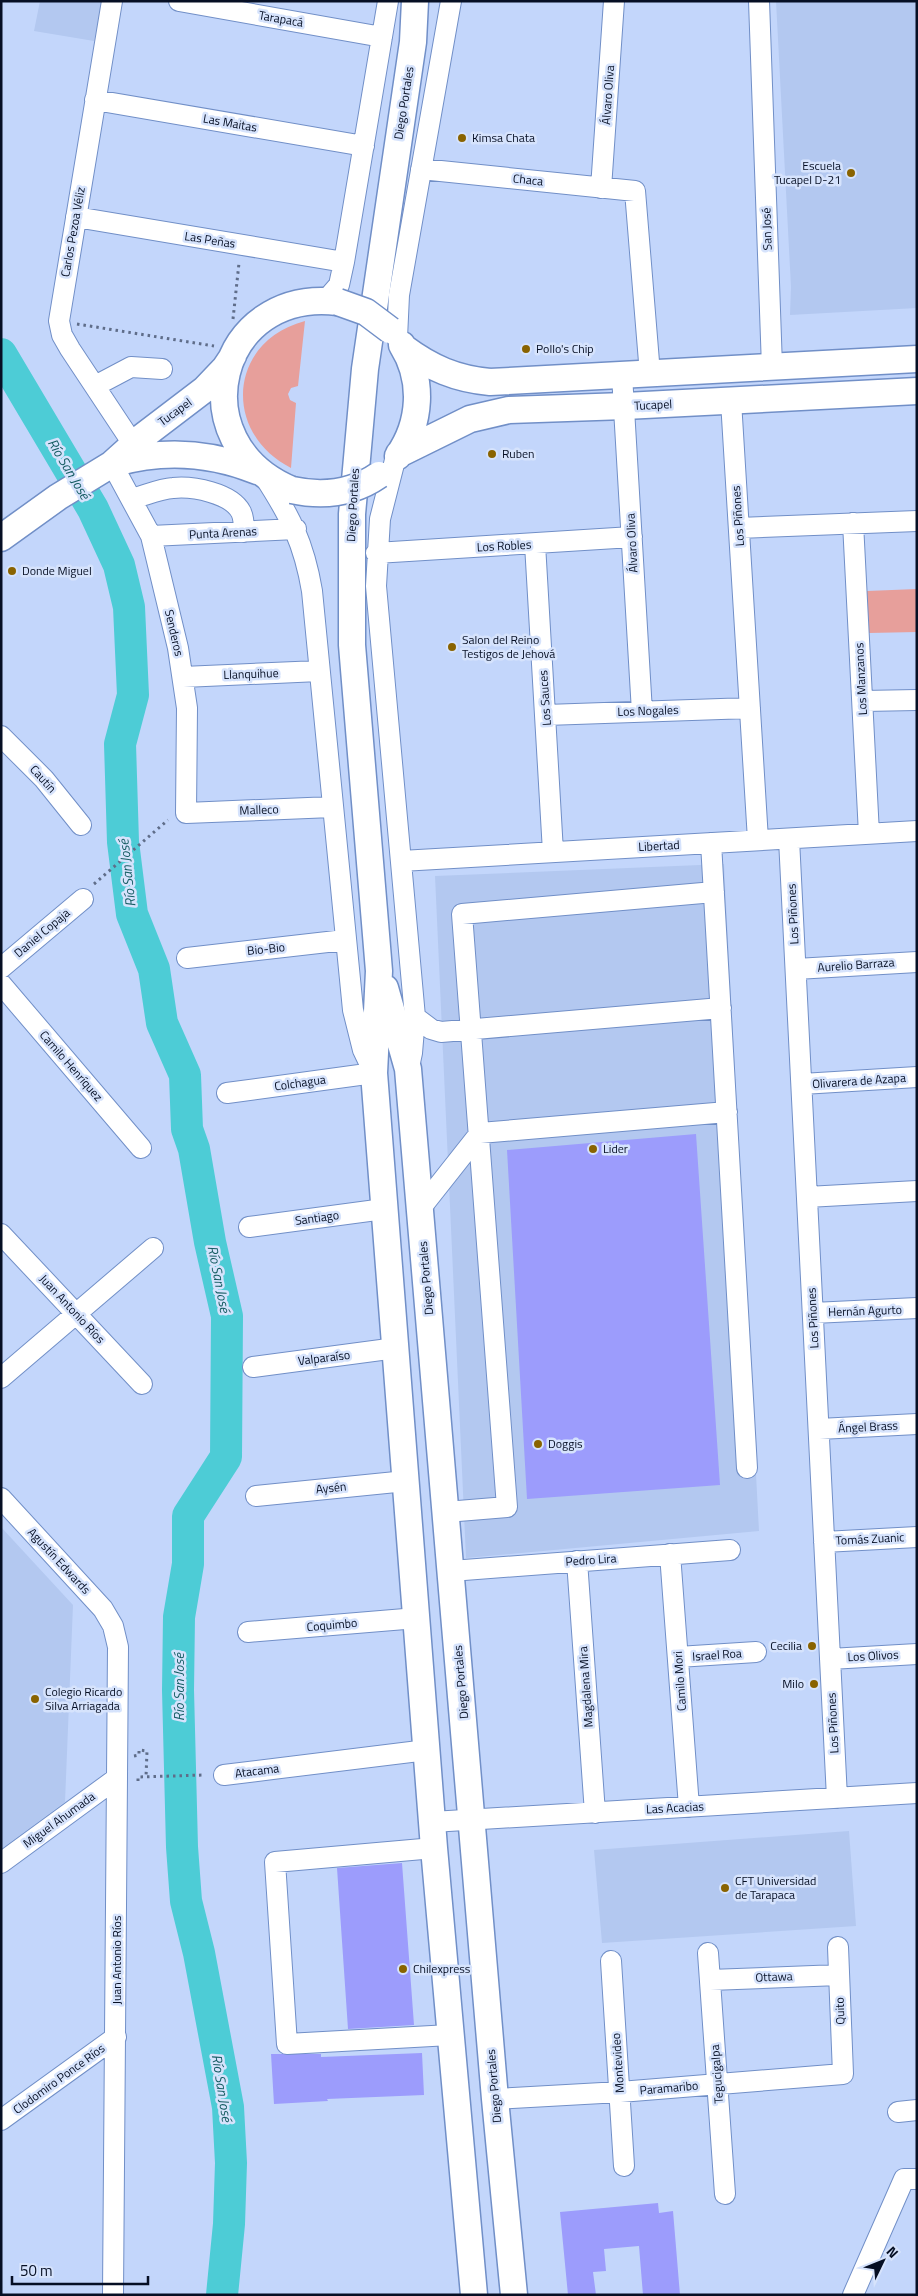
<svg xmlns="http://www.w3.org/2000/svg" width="918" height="2296" font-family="'Titillium Web',sans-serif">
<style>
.built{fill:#b3c8f0}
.green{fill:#e79f9b}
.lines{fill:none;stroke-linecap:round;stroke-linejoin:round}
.river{stroke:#4dccd6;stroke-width:32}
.building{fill:#9c9cfc}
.minor-casing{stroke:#718fc7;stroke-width:22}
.major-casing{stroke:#718fc7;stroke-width:29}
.path{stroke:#5f6d89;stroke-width:3;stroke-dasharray:2.5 4;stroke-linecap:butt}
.minor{stroke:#fff;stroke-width:20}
.major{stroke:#fff;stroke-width:26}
.major-bridge-casing{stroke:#718fc7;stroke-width:29;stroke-linecap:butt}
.major-bridge{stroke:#fff;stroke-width:26}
.poi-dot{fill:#896300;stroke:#d6e3fc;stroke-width:2}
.labels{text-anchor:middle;stroke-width:5;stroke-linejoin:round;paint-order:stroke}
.street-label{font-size:12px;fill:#060f24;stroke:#d6e3fc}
.poi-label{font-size:12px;fill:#060f24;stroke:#d6e3fc;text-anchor:start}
.water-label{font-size:14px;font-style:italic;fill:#155c62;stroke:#d6e3fc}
</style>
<rect width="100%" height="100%" fill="#c3d6fb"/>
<path class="built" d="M40,1H103L94,41L34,31Z
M776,1H917V308L790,315L791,287Z
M724,864L759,1531L466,1558L435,876Z
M1,1527L73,1605L65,1802L1,1849Z
M849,1831L856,1926L602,1943L594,1850Z"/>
<path class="green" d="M305,321L298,386L291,388L288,394L290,400L296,403L291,468C222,433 228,341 305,321Z
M917,589V632L869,633L867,591Z"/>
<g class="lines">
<path class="river" d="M1,354L93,509L119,565L129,607L133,695L120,744L123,842L132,914L154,969L162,1023L185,1075L187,1129L194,1149L210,1242L227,1316L226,1457L188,1516V1564L179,1617L178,1690L182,1847L186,1901L199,1953L228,2107L231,2163L229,2224L222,2295"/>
</g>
<path class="building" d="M696,1134L720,1485L527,1499L507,1150Z
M402,1863L414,2025L348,2029L337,1868Z
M422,2053L424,2095L327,2099L328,2101L274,2104L271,2054H321V2057Z
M658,2203L659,2213L673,2211L680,2295H643L639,2246L604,2249L606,2271L593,2272L596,2295H568L560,2212Z"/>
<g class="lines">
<g class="minor-casing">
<path id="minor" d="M112,1L59,321L62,335L70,349L133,444
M179,1L382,37
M759,1L772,367
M95,100L364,146
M421,169L635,191L650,374
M601,188L614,1
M76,217L344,262
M326,300L339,285L344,262L388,1
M397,338L399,295L451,1
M622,375L642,712
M95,386L131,367L162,369
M731,401L758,840
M395,460L380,519L376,586L415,1017L412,1053L409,1067
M112,464L151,536L178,648L187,708L186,813L332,807
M131,499C144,496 159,489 173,488C193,486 231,493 241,512C244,518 244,525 244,532
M853,523L869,834
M739,528L917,521
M151,536L296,529
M535,544L553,852
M376,553L632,537
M183,677L319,671
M863,701L917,700
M546,715L750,708
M1,736L44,779L81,825
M789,839L837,1798
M711,843L747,1468
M401,861L917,831
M187,958L345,940
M1,968L83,899
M796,969L917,962
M1,984L141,1148
M415,1017L431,1029L441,1032L721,1008
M802,1084L917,1077
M227,1093L374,1073L363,1050L353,1010L312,591C304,543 290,516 264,476
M807,1197L917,1191
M420,1209L480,1133L727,1112
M249,1227L384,1209
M1,1234L142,1384
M813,1313L917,1308
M253,1367L396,1348
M1,1378L153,1248
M819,1429L917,1424
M256,1496L406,1481
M1,1498L103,1609L113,1626L118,1647L113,2295
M446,1512L507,1507L462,914L714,892
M824,1542L917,1537
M670,1554L689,1807
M577,1561L595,1813
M451,1571L730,1550
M248,1632L417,1618
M678,1657L756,1652
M830,1659L917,1654
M224,1775L427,1750
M432,1822L917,1793
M434,1848L275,1862L287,2044L450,2035
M1,1863L117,1778
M708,1953L725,2194
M611,1961L624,2166
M710,1980L839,1975
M495,2099L620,2092L843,2074L838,1947
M898,2112L917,2110
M1,2120L116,2037
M853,2295L904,2179H917"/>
</g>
<g class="major-casing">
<path id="major" d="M415,1L413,42L365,369L352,514V645L379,971L374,1073L434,1848L474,2295
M404,348C431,368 456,379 490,382L917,359
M399,454L470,419L509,410L625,406L917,391
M398,456C421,423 424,380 402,345
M115,463C164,449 210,452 257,471
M292,490C178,443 217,287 338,302
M1,538L58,497L112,464L142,437L205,389L225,368L233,356
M385,988L408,1069L495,2099L514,2295"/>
</g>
<path class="path" d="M233,319L239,263
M77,324L214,346
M94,884L168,820
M134,1756L139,1755V1750L147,1751L146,1777
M138,1781V1777L205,1775"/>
<use href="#minor" class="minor"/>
<use href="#major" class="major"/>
<g class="major-bridge-casing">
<path id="major-bridge" d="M338,302L366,312L390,330
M292,490C324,497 353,493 379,475"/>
</g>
<use href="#major-bridge" class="major-bridge"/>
</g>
<g class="poi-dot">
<circle cx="462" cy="138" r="5"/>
<circle cx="851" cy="173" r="5"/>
<circle cx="526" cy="349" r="5"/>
<circle cx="492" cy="454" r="5"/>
<circle cx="12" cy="571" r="5"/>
<circle cx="452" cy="647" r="5"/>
<circle cx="593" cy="1149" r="5"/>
<circle cx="538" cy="1444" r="5"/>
<circle cx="812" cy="1646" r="5"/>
<circle cx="814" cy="1684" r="5"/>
<circle cx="35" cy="1699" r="5"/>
<circle cx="725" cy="1888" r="5"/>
<circle cx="403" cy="1969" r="5"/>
</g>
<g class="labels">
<g class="street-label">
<text transform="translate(281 19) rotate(10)" y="4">Tarapacá</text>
<text transform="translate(608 95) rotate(-86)" y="4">Álvaro Oliva</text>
<text transform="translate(404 103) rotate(-81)" y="4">Diego Portales</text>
<text transform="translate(230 123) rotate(10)" y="4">Las Maitas</text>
<text transform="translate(528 180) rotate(6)" y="4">Chaca</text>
<text transform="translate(767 229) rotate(-92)" y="4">San José</text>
<text transform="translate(73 232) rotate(-80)" y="4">Carlos Pezoa Véliz</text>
<text transform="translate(210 240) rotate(9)" y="4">Las Peñas</text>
<text transform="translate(653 405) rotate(-3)" y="4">Tucapel</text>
<text transform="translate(175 412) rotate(-36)" y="4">Tucapel</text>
<text transform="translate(353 505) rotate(-87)" y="4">Diego Portales</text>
<text transform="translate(738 516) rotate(-94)" y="4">Los Piñones</text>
<text transform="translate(223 533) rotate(-3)" y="4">Punta Arenas</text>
<text transform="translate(632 543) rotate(-93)" y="4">Álvaro Oliva</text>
<text transform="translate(504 546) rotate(-3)" y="4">Los Robles</text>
<text transform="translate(174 633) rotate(77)" y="4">Senderos</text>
<text transform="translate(251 674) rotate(-2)" y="4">Llanquihue</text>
<text transform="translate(861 679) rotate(-93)" y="4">Los Manzanos</text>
<text transform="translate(545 698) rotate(-94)" y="4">Los Sauces</text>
<text transform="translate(648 711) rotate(-2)" y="4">Los Nogales</text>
<text transform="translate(43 779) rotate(48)" y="4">Cautín</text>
<text transform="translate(259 810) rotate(-2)" y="4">Malleco</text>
<text transform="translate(659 846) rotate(-3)" y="4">Libertad</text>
<text transform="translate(793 914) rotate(-93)" y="4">Los Piñones</text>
<text transform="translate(42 933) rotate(-40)" y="4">Daniel Copaja</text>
<text transform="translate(266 949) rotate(-6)" y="4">Bio-Bio</text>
<text transform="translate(856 965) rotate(-4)" y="4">Aurelio Barraza</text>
<text transform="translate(71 1066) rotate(49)" y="4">Camilo Henríquez</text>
<text transform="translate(859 1081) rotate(-4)" y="4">Olivarera de Azapa</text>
<text transform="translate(300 1083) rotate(-8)" y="4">Colchagua</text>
<text transform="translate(317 1218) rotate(-8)" y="4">Santiago</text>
<text transform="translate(426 1278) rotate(-95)" y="4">Diego Portales</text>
<text transform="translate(72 1309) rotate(47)" y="4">Juan Antonio Ríos</text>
<text transform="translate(865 1311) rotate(-2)" y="4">Hernán Agurto</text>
<text transform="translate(813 1318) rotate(-93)" y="4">Los Piñones</text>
<text transform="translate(324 1358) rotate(-7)" y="4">Valparaíso</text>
<text transform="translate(868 1427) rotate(-3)" y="4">Ángel Brass</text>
<text transform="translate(331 1488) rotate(-6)" y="4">Aysén</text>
<text transform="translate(870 1539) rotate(-3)" y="4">Tomás Zuanic</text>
<text transform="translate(591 1560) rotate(-4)" y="4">Pedro Lira</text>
<text transform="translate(59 1561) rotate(47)" y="4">Agustín Edwards</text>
<text transform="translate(332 1625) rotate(-5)" y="4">Coquimbo</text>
<text transform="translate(717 1655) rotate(-4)" y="4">Israel Roa</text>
<text transform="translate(873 1656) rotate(-3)" y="4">Los Olivos</text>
<text transform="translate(680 1681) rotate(-94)" y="4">Camilo Mori</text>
<text transform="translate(461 1682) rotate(-95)" y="4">Diego Portales</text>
<text transform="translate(586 1687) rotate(-94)" y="4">Magdalena Mira</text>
<text transform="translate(833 1723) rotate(-93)" y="4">Los Piñones</text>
<text transform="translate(257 1771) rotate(-7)" y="4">Atacama</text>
<text transform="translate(675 1808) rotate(-3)" y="4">Las Acacias</text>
<text transform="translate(59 1820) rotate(-36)" y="4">Miguel Ahumada</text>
<text transform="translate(117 1960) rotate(-90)" y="4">Juan Antonio Ríos</text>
<text transform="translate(774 1977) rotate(-2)" y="4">Ottawa</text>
<text transform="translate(840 2011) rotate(-92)" y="4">Quito</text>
<text transform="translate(618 2063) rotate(-94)" y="4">Montevideo</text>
<text transform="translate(717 2074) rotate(-94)" y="4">Tegucigalpa</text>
<text transform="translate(59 2079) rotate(-36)" y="4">Clodomiro Ponce Ríos</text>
<text transform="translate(494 2086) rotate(-95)" y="4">Diego Portales</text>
<text transform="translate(669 2088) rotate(-5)" y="4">Paramaribo</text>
</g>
<g class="poi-label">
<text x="472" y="142">Kimsa Chata</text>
<text x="841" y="170" text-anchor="end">Escuela<tspan x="841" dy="14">Tucapel D-21</tspan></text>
<text x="536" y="353">Pollo's Chip</text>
<text x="502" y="458">Ruben</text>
<text x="22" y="575">Donde Miguel</text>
<text x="462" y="644">Salon del Reino<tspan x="462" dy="14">Testigos de Jehová</tspan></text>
<text x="603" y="1153">Lider</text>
<text x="548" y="1448">Doggis</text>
<text x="802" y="1650" text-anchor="end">Cecilia</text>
<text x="804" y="1688" text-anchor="end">Milo</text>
<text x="45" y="1696">Colegio Ricardo<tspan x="45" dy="14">Silva Arriagada</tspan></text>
<text x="735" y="1885">CFT Universidad<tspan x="735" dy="14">de Tarapaca</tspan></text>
<text x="413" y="1973">Chilexpress</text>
</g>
<g class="water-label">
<text transform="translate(69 469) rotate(59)" y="5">Río San José</text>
<text transform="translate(127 873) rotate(-96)" y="5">Río San José</text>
<text transform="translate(219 1279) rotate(79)" y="5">Río San José</text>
<text transform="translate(179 1687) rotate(-90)" y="5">Río San José</text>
<text transform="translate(222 2088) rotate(81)" y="5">Río San José</text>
</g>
</g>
<rect width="918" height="2296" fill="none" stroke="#060f24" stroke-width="5"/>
<g transform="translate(883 2261) rotate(47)" stroke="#d6e3fc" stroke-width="4" paint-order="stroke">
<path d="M0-4L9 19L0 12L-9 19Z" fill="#060f24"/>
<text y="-8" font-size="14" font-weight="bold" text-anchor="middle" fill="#060f24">N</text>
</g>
<path d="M12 2276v8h136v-8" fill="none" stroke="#060f24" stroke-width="2.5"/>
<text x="20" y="2276" font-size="15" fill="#060f24" stroke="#d6e3fc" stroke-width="4" paint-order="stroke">50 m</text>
</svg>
